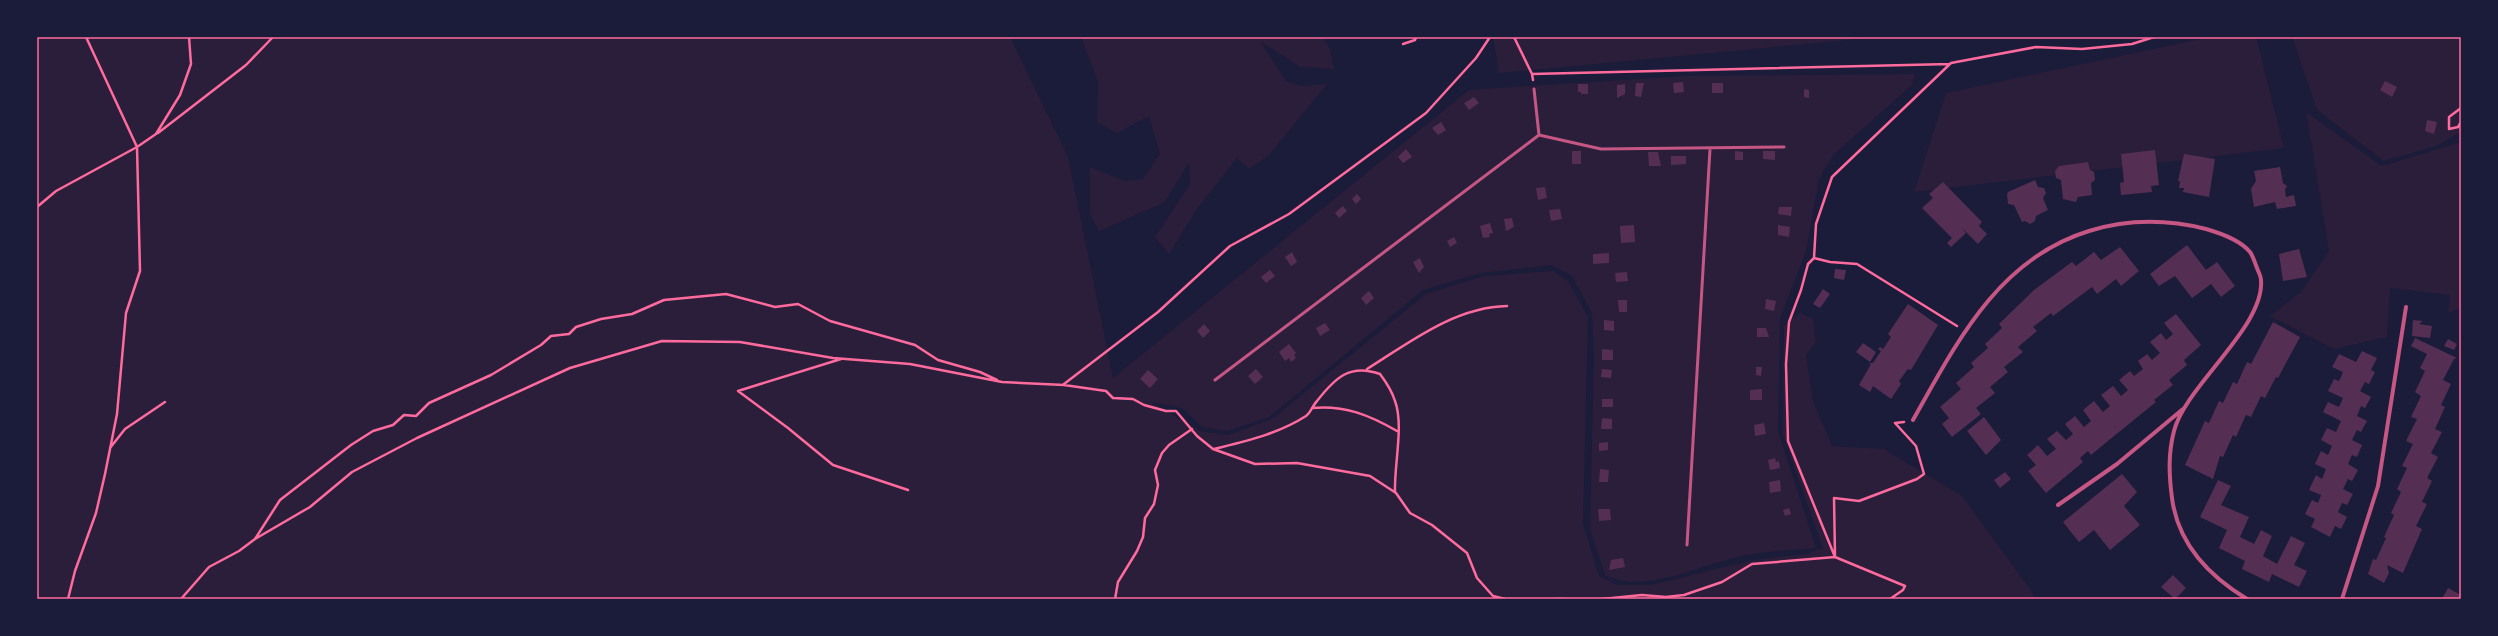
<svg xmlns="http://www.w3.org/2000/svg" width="2498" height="636" font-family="'Asap Condensed',sans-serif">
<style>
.green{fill:#2a1e3b}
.building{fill:#542f53}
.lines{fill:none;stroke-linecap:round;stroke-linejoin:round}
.path{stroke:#ff6b9d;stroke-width:2.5}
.service{stroke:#c65784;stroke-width:3}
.minor{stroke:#c65784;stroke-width:4}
.neatline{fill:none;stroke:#ff6b9d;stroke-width:1.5}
</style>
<rect width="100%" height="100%" fill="#1b1b3a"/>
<path class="green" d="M37,37H1010L1068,157L1113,378L1469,90L1685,76L1915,74L1912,85L1834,154L1819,179L1806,251L1780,319L1778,431L1816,548C1793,550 1769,551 1747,555C1705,562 1645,596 1605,575L1590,529L1594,355L1592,313L1572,276L1552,265L1481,273L1423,290L1269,417L1227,431L1202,427L1182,408L1151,402L1200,431L1228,435L1272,419L1426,294L1484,276L1553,271L1568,281L1588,317L1583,524L1599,576L1617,585H1651L1754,560L1806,554L1823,548L1783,435L1784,326L1800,313L1813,319L1816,342L1806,355L1813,401L1832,446L1884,449L1962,496L2030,589L2035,599H37Z
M1081,37H1322L1330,49L1334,69L1300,67L1260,41L1286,81L1303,86L1327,84L1269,155L1249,169L1237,158L1197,209L1169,254L1155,237L1190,184L1189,162L1165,202L1099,231L1090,214V167L1125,181L1143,179L1160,154L1149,116L1117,133L1097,122L1098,82Z
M1493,37H1879L1499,73Z
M2210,37H2256L2284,148L1914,192L1946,93Z
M2292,37H2461V132L2436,146L2384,161L2317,110Z
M2306,112L2382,166L2461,142V308L2448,313L2450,295L2390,288L2387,337L2334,349L2270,316L2301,292L2329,251Z"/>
<path class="building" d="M2385,81L2397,87L2392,97L2380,90Z
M1683,82L1684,92L1674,93L1673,83Z
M1636,83H1644L1641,97L1635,96Z
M1712,83H1723V93H1712Z
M1578,84H1588V94H1581V92H1578Z
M1625,84V94L1617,98V85Z
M1804,89L1809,90V98L1804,97Z
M1474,97L1479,103L1469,110L1464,103Z
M2427,120L2437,122L2434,134L2425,131Z
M1441,122L1446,130L1438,135L1432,128Z
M1406,149L1412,157L1403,163L1398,157Z
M2155,150L2159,185L2151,186L2152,192L2121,195L2120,183L2124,182L2121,154Z
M1572,151H1581V164H1572Z
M1735,151L1743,152V160H1735Z
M1763,151H1775V160L1763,159Z
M1648,152H1658L1661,166H1649Z
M2184,154L2215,159L2209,197L2183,192L2184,188H2179L2180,181H2178Z
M1671,156H1686V164L1671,165Z
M2088,162L2090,170L2094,172L2095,180L2091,183L2092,195L2078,197L2076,202L2063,199L2061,180L2056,178L2055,171L2059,166Z
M2280,167L2283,183L2287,186L2285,190L2286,197L2294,195L2296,206L2277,209L2275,202L2254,207L2251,189L2256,181L2254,171Z
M2035,180L2038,187L2044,188L2046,193L2043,198L2048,210L2036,216L2035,221L2030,224L2025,221L2022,222L2014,205L2008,204L2007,195L2008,192Z
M1943,182L1982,222L1979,226L1987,234L1978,244L1962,228L1966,233L1951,247L1947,243L1952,238L1922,208L1933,198L1929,194Z
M1545,187L1547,198L1538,200L1536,188Z
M1357,194L1361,199L1356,204L1352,199Z
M1343,206L1347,211L1339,218L1335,213Z
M1779,207H1792L1791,216L1778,214Z
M1560,209L1562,219L1551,221L1549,210Z
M1512,218L1514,227L1506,231L1504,219Z
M1490,223L1493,233L1489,234L1490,237L1483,238L1480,226Z
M1634,225L1635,242L1621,243L1620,226Z
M1778,225L1790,227L1789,237L1778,235Z
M1454,237L1457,243L1450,247L1447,241Z
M2187,245L2206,270L2217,262L2235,286L2221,297L2211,284L2192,298L2175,276L2159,286L2150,274Z
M2120,247L2139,271L2121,286L2116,279L2097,294L2092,287L2053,316L2051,313L2033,327L2037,331L2018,347L2023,352L2004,367L2008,372L1990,387L1995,393L1976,408L1981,414L1952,437L1942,424L1949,418L1940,407L1961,389L1956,383L1974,367L1971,363L1988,348L1985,344L2002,328L1999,324L2034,290L2072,262L2076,266L2094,252L2101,260Z
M2299,249L2307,277L2283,281L2279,254Z
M1292,252L1297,262L1291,266L1285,257Z
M1609,253V263L1593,264V254Z
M1420,258L1424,267L1419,273L1413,262Z
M1835,269L1846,270L1844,280L1834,278Z
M1270,270L1275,276L1266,283L1261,277Z
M1627,272L1628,281L1616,282L1615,273Z
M1823,289L1830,294L1820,308L1813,304Z
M1369,291L1374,298L1366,305L1361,298Z
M1766,299L1776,301L1774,311L1765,309Z
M1618,300H1627V312H1619Z
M1908,304L1938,325L1911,370L1908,369L1899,381L1901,384L1891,399L1873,386L1870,392L1859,385L1871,364L1868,363H1873L1881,351L1878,349L1880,347L1883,349L1891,337L1888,334Z
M2176,314L2201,345L2184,360L2187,365L2169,380L2173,385L2154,400L2156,402L2103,445L2091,455L2088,451L2080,458L2083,462L2046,493L2028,471L2036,465L2027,455L2038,445L2047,456L2056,449L2047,439L2057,431L2066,440L2073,434L2065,424L2075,416L2084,427L2091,421L2083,410L2094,401L2103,412L2110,406L2101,395L2113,386L2121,396L2128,390L2119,380L2130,371L2134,376L2143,369L2138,361L2147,354L2152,360L2160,353L2150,342L2161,333L2166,340L2173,334L2164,323Z
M1604,320L1614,321V331L1604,330Z
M2413,320L2423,321L2419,324L2432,326L2430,338L2412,336Z
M2273,322L2300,337L2278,378L2276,377L2265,398L2261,396L2251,417L2246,415L2236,437L2233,435L2223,457L2220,456L2213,479L2185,465L2205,421L2209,423L2219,401L2223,403L2233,382L2237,384L2247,362L2251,364Z
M1325,323L1330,330L1320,336L1316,328Z
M1204,324L1210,331L1203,338L1197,331Z
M1757,328H1766L1769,337H1757Z
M2415,338L2457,358L2454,359L2443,380L2451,384L2441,405L2445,407L2435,429L2442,432L2431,453L2438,457L2427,478L2432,481L2422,502L2427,504L2416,526L2422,529L2403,573L2387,565L2389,573L2384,583L2368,574L2373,559L2376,560L2386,538L2384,537L2394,515L2391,513L2401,492L2397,489L2407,468L2402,466L2413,444L2406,441L2417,419L2411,417L2421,396L2415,392L2425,371L2420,368L2427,354L2411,346Z
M2448,339L2457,344L2454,350L2444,346Z
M1863,343L1876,352L1870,362L1856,352Z
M1289,344L1296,353L1294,355L1296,358L1291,362L1289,358L1285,361L1279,352Z
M1602,349L1613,350V360H1602Z
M2362,351L2377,358L2371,370L2375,372L2369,384L2365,382L2360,391L2371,397L2365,408L2361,406L2357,416L2367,421L2361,432L2357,430L2352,440L2362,445L2357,457L2352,455L2348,464L2358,470L2352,481L2348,479L2343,489L2353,494L2347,505L2342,503L2338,512L2347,517L2341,529L2335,526L2330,537L2311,527L2315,519L2305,514L2312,500L2318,503L2321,495L2309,490L2316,475L2322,479L2326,469L2315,464L2321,451L2328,455L2332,446L2321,440L2327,428L2336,432L2341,421L2323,412L2328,402L2339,407L2343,398L2328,391L2334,379L2339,381L2343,372L2332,367L2339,354L2356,362Z
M1756,367H1762L1761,376L1756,375Z
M1256,369L1263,377L1255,384L1248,376Z
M1602,369L1612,370L1611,378L1601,377Z
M1148,370L1158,379L1150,388L1140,379Z
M1762,389V400H1750V390Z
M1602,399H1613V407H1602Z
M1984,417L2001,440L1986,455L1967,431Z
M1602,418L1612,419V429H1601Z
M1764,423L1766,434L1755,436L1754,425Z
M1608,442V450L1599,451V443Z
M1775,458L1776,462L1779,461L1780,468L1770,470L1768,460Z
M1600,469L1609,470L1608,482H1599Z
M2005,472L2011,479L2000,488L1994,480Z
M2122,474L2137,492L2124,506L2140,525L2110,550L2094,530L2079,542L2063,522Z
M1780,480L1781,491L1770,493L1769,482Z
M2218,480L2231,486L2221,505L2249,517L2240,537L2254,544L2261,530L2272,536L2263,556L2277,564L2291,536L2305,543L2294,565L2307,571L2299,587L2272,574L2269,582L2242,569L2245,561L2219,548L2227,530L2200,517Z
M1789,508L1791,514L1785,516L1783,510Z
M1598,509H1610L1611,520L1599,521Z
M1623,558L1625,567L1609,570L1611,560Z
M2173,575L2186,588L2175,599L2161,587Z
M2448,588L2461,595V599H2442Z"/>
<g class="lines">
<path class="path" d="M1514,37L1532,74L1533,80
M1403,44L1415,40L1416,37
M1532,74L1950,64
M2461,108L2449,117V129L2458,127L2461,122
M158,133L246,65L273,37
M37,207L56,191L137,147L156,134L180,95L191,64L189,37
M1814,258L1816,224L1832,177L1951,63L2036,47L2082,49L2132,44L2154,37
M841,359L738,391L788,428L833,465L908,490
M1367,369C1410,342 1455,307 1507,306
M1064,384L1158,312L1230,246L1289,214L1426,113L1476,58L1490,37
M1312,408C1345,405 1369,415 1397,431
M110,448L125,429L165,402
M1214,449C1246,441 1278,434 1306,416C1311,412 1313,405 1317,401C1335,378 1350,363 1380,374C1386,382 1392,391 1395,401C1404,425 1394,465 1395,492
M255,539L310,507L352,472L417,438L570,368L662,341L740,342L833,358L910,364L1002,382L1064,385L1106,391L1113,398L1133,399L1144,405L1166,411H1176L1197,436L1213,449L1255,464L1297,463L1370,476L1396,493L1410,513L1432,525L1467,553L1477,578L1493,596L1505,599
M1835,555L1834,498L1859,501L1917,479L1924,474L1916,446L1895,423L1904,422
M1835,557L1788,441L1786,364L1789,322L1801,290L1808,264L1814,258L1830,262L1857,264L1957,326
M68,599L75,571L96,513L105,474L117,414L126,313L140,271L137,147L86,37
M181,599L209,567L239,551L255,539L280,500L351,445L373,431L393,425L404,415L416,416L429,403L491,375L541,345L551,336L569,334L576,327L601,319L632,314L664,300L726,294L775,307L798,304L830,321L915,345L938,360L980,372L997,380
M1115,599L1118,582L1137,551L1143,537L1145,518L1154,504L1158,485L1155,470L1162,453L1169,445L1192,429
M1556,599H1564
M1602,599L1642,595L1666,597L1684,595L1722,582L1752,564L1835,557L1905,586L1903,590L1890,599"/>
<path class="service" d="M1534,89L1539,135L1601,149L1784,147
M1215,380L1539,135
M1687,545L1710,149"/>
<path class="minor" d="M1913,420C1957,342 1998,259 2089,231C2128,219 2166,219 2206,229C2220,233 2240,240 2250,252C2253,256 2255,263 2257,268C2258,271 2261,276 2261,280C2265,327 2185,386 2174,431C2168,454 2169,475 2172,498C2178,545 2209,576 2247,599
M2058,505L2117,464L2183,409
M2342,599L2378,486L2406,307"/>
</g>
<rect width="2498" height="636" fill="none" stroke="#1b1b3a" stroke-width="76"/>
<rect x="38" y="38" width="2422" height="560" class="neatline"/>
</svg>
